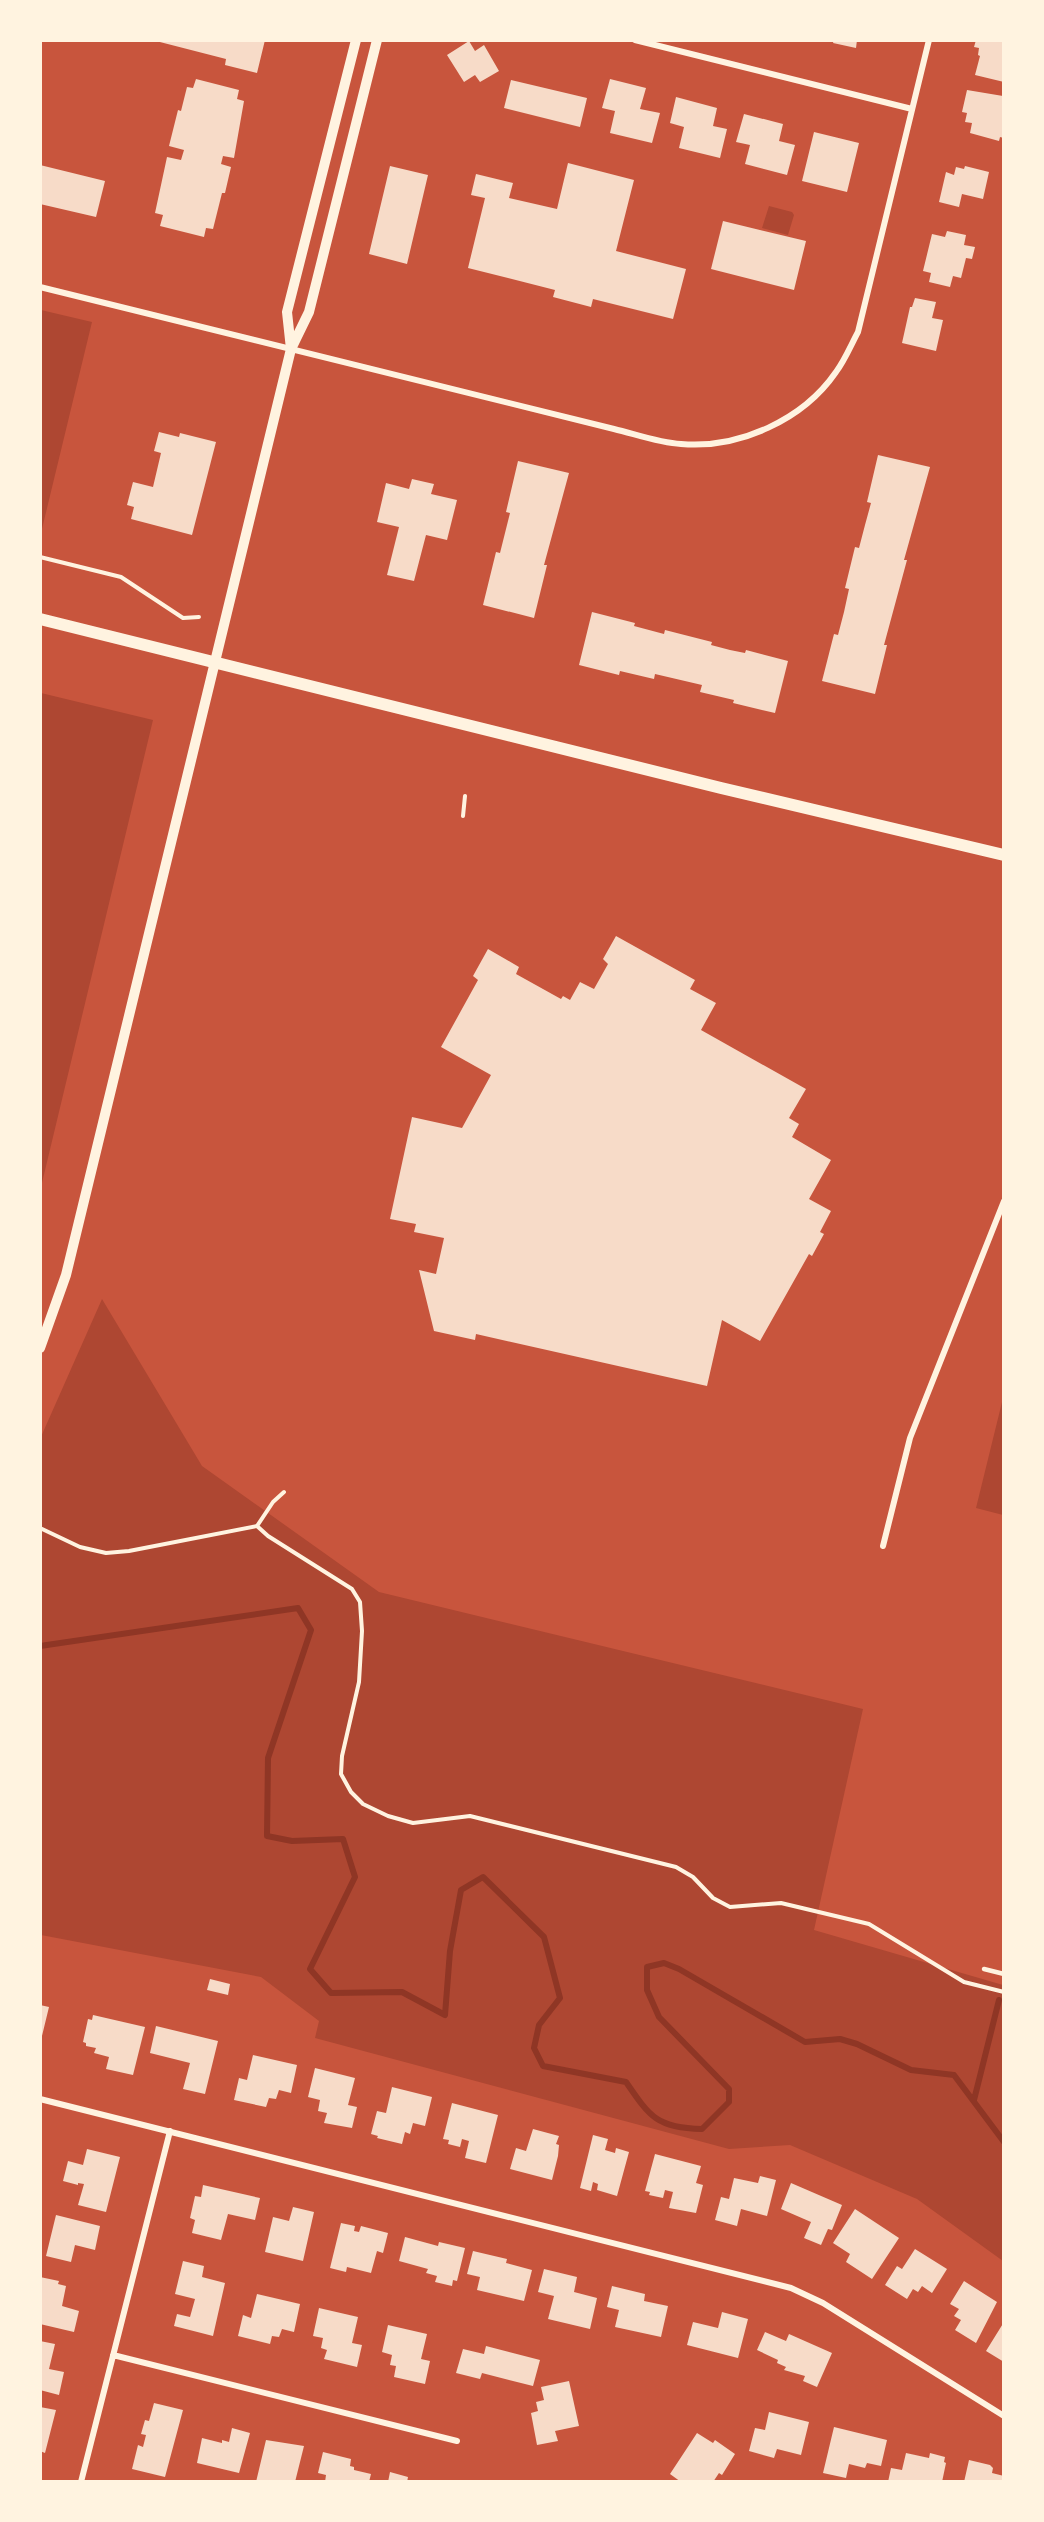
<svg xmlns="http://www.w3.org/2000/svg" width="1044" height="2522" font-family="'Asap Condensed',sans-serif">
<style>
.green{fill:#ae4732}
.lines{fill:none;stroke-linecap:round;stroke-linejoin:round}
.stream{stroke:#8f3625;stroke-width:6}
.building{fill:#f7dbc8}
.path{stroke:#fff3e0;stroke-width:4}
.service{stroke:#fff3e0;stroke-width:4.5}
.minor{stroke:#fff3e0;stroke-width:6}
.tertiary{stroke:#fff3e0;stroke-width:10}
.secondary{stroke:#fff3e0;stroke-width:12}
</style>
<rect width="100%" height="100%" fill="#c8553d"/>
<path class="green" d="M769,206L792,212L794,215L788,235L762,228Z
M41,310L92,322L41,533L40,310Z
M41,693L153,720L41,1187L40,693Z
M102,1299L202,1466L379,1592L863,1709L814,1930L1003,1985V2261L917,2199L790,2145L729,2149L315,2038L319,2021L261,1977L41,1935L40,1439Z
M1003,1398V1515L976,1508Z"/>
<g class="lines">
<path class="stream" d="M40,1646L298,1608L311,1630L268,1758L267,1836L292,1841L343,1839L355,1877L310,1969L331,1993L402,1992L445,2015L450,1951L461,1890L483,1877L544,1937L560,1998L539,2025L534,2048L543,2066L626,2082C650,2117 657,2128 702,2129L729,2102V2089L659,2017L647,1990V1967L664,1963L679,1969L805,2042L840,2039L857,2044L911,2070L954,2075L1004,2142
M974,2100L999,2000"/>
</g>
<path class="building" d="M265,40L257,73L225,65L226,59L156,41Z
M834,40H857L856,48L833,43Z
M976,40H1004V82L975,75L980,56L978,55L979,48L974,47Z
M469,41L475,51L484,45L499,71L480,82L475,75L464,82L447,55Z
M196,79L239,90L237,99L244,101L234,158L223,156L221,164L231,167L225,193H222L213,229L206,228L204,237L160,226L163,215L155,213L167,157L181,160L184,150L169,146L178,110L181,111L187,87L193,88Z
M610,79L646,88L640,109L660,113L652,143L610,133L615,111L602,108Z
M511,80L587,98L580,127L504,108Z
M967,90L1003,96L1004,138L1000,137L999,141L970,133L972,123L965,122L967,113L962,112Z
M676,97L717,108L713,126L727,129L720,158L679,148L684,127L670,123Z
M744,114L783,124L779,141L795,145L787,175L745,164L750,145L736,142Z
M814,132L859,143L847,192L802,181Z
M568,163L634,180L616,251L686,269L673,319L593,299L591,307L553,297L555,290L468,268L485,198L471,195L476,174L513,183L509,198L557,209Z
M40,165L105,181L96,217L40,204Z
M390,166L428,175L407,264L369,254Z
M965,166L989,172L983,199L962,194L959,207L939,202L946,172L954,175L956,167L964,169Z
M723,221L806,241L794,290L711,269Z
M947,231L966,235L964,245L975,247L972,259L966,258L961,278L953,276L950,287L929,282L931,273L923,271L932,234L945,237Z
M915,298L936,302L932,318L943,320L936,351L902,343L910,307H912Z
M159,432L179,437L180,433L216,442L192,535L131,519L134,507L127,505L133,482L153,487L161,453L154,451Z
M878,455L930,467L904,560H907L884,645H887L875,694L822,681L834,634L838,635L844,612L849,589L845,588L855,547L859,548L865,525L871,503L867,502Z
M518,461L569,473L544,565H547L534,618L483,605L496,552L500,553L510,513L506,512Z
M412,479L434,484L431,494L457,500L447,540L426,535L414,581L387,575L399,527L377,522L386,483L409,489Z
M592,612L635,623L634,626L664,634L665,630L712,642L711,645L730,650L745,653L746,650L788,661L775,713L733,703L734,700L700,692L702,685L655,674L654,679L620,671L619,675L579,665Z
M616,936L695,980L690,989L716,1003L701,1030L806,1089L789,1118L799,1124L792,1137L831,1160L809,1199L831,1211L820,1232L824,1234L812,1256L809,1254L760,1341L722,1320L707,1386L476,1334L475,1340L434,1331L419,1270L436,1274L444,1238L414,1232L416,1224L390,1219L412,1117L462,1128L491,1075L441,1047L478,980L473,976L488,949L519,967L516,974L561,999L563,996L570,1000L580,982L594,989L608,964L603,959Z
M210,1979L230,1984L228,1995L207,1990Z
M40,2005L49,2007L41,2040H40Z
M93,2015L145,2027L133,2075L106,2069L109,2057L94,2053L96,2048L86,2046V2043L83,2042L88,2019L92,2020Z
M156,2026L218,2041L205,2094L183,2089L190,2063L150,2053Z
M253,2055L297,2065L291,2093L279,2090L276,2099L269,2098L266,2107L234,2100L239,2078L247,2080Z
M315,2068L355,2078L348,2105L357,2107L352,2128L324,2123L327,2113L318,2111L320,2100L308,2097Z
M392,2087L432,2097L425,2126L413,2123L410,2134L405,2132L402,2144L377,2138L378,2136L371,2134L377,2111L386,2113Z
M452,2103L498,2115L486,2163L465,2158L469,2141L462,2139L460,2147L448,2144L449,2140L443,2139Z
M533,2129L559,2136L556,2144L559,2145L558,2156L552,2180L510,2169L516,2148L526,2151Z
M593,2135L608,2139L605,2150L615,2153L616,2148L629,2152L617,2196L597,2190L598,2184L593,2182L591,2191L580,2188Z
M87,2149L120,2157L106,2212L78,2205L84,2184L78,2183V2185L63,2181L68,2161L83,2165Z
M655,2154L701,2166L696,2183L703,2185L696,2213L669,2208L673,2192L665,2190L663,2198L649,2195L650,2192L645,2191Z
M760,2176L776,2180L767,2216L741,2209L737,2226L715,2220L721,2197L729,2199L734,2178L758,2183Z
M791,2183L842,2205L832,2230L828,2229L821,2245L804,2238L811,2222L781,2209Z
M203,2185L260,2198L255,2220L228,2214L221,2240L192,2233L195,2220L190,2218L195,2196L201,2197Z
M293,2207L314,2212L303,2261L265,2252L273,2217L289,2221Z
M855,2209L899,2238L872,2279L846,2262L850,2254L833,2243Z
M56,2215L100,2226L95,2250L75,2245L71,2262L46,2256Z
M341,2223L355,2226L354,2231L359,2232L361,2226L388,2233L383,2253L377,2251L371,2273L347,2267L346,2272L330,2268Z
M405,2237L438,2246L439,2242L465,2248L457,2281L453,2280L452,2286L435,2282L437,2276L426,2273L428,2269L399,2261Z
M915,2249L947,2269L932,2293L922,2286L918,2292L913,2289L907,2299L885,2285L897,2266L902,2269Z
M473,2251L507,2259L506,2263L532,2270L524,2301L477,2290L480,2277L467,2274Z
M183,2261L204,2266L202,2277L225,2283L213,2336L174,2326L177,2314L190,2317L195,2299L175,2294Z
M544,2269L577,2277L574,2292L597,2298L590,2329L548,2319L554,2296L538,2292Z
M40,2277L59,2281L58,2284L66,2286L62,2306L79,2311L74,2332L40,2324Z
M964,2281L997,2302L976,2343L955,2330L961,2320L954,2316L959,2309L950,2304Z
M612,2286L645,2294L644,2301L668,2306L661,2337L615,2327L619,2310L607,2307Z
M257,2294L300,2304L294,2332L282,2329L279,2337L272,2336L270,2344L238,2336L243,2315L251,2318Z
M319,2308L358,2317L352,2343L362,2345L357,2367L324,2359L327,2350L321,2348L323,2338L313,2336Z
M722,2312L748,2319L738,2358L687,2345L693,2322L718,2328Z
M1004,2322V2362L986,2351Z
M388,2325L427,2334L421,2359L430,2361L425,2384L394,2377L396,2366L390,2365L392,2355L382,2352Z
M765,2332L786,2341L789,2334L832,2353L817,2387L803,2381L805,2376L784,2370L786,2367L777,2363L778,2360L757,2350Z
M40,2341L55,2344L49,2369L64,2372L59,2395L40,2390Z
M486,2346L540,2360L533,2386L482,2373L480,2379L456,2373L463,2349L484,2354Z
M569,2381L579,2426L555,2431L558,2441L537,2445L531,2413L538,2411L536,2402L544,2400L541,2387Z
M154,2403L183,2410L165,2477L132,2469L138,2445L143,2447L146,2435L141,2434L145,2420L149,2421Z
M40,2407L56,2410L45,2453L40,2451Z
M769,2412L809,2422L801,2455L777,2449L774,2458L749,2451L755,2428L765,2430Z
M834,2427L887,2440L881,2466L867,2463L865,2468L849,2464L846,2478L823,2473Z
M232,2428L250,2433L239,2473L197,2463L202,2438L222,2443V2440L229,2442Z
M697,2433L713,2443L715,2440L735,2454L722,2475L719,2473L713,2482H681L670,2474Z
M266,2440L304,2446L295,2482H256Z
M323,2452L351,2459L350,2466L354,2467V2470L371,2474L369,2482H325L326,2475L318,2473Z
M906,2453L929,2458L930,2453L945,2457L944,2462L946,2463L942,2482H888L891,2468L902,2470Z
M969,2460L990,2465L993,2468L992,2473L1004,2476V2482H964Z
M390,2472L408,2477L407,2482H388Z"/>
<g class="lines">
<path class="path" d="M40,557L121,577L183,618L199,617
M463,816L465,796
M257,1526L268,1536L352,1589L360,1602L362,1631L359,1682L342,1756L341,1774L351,1792L363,1804L388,1816L413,1823L470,1816L676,1867L693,1877L713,1898L730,1907L781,1903L869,1924L964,1982L1004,1992
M40,1528L80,1547L106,1553L129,1551L257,1526L273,1502L284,1492"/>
<path class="service" d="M984,1969L1004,1974"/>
<path class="minor" d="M635,40L912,109
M40,287L614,429C635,434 659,443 681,444C739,449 803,420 836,372C845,360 851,345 858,332L929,40
M883,1546L910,1438L1004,1201
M40,2099L791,2288L823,2303L1004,2416
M113,2355L457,2441
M81,2482L170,2131"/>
<path class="tertiary" d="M291,349L287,312L356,40
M40,1348L66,1275L291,349L309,312L377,40"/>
<path class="secondary" d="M40,619L721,788L1004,855"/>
</g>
<rect width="1044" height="2522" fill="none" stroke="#fff3e0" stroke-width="84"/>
</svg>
